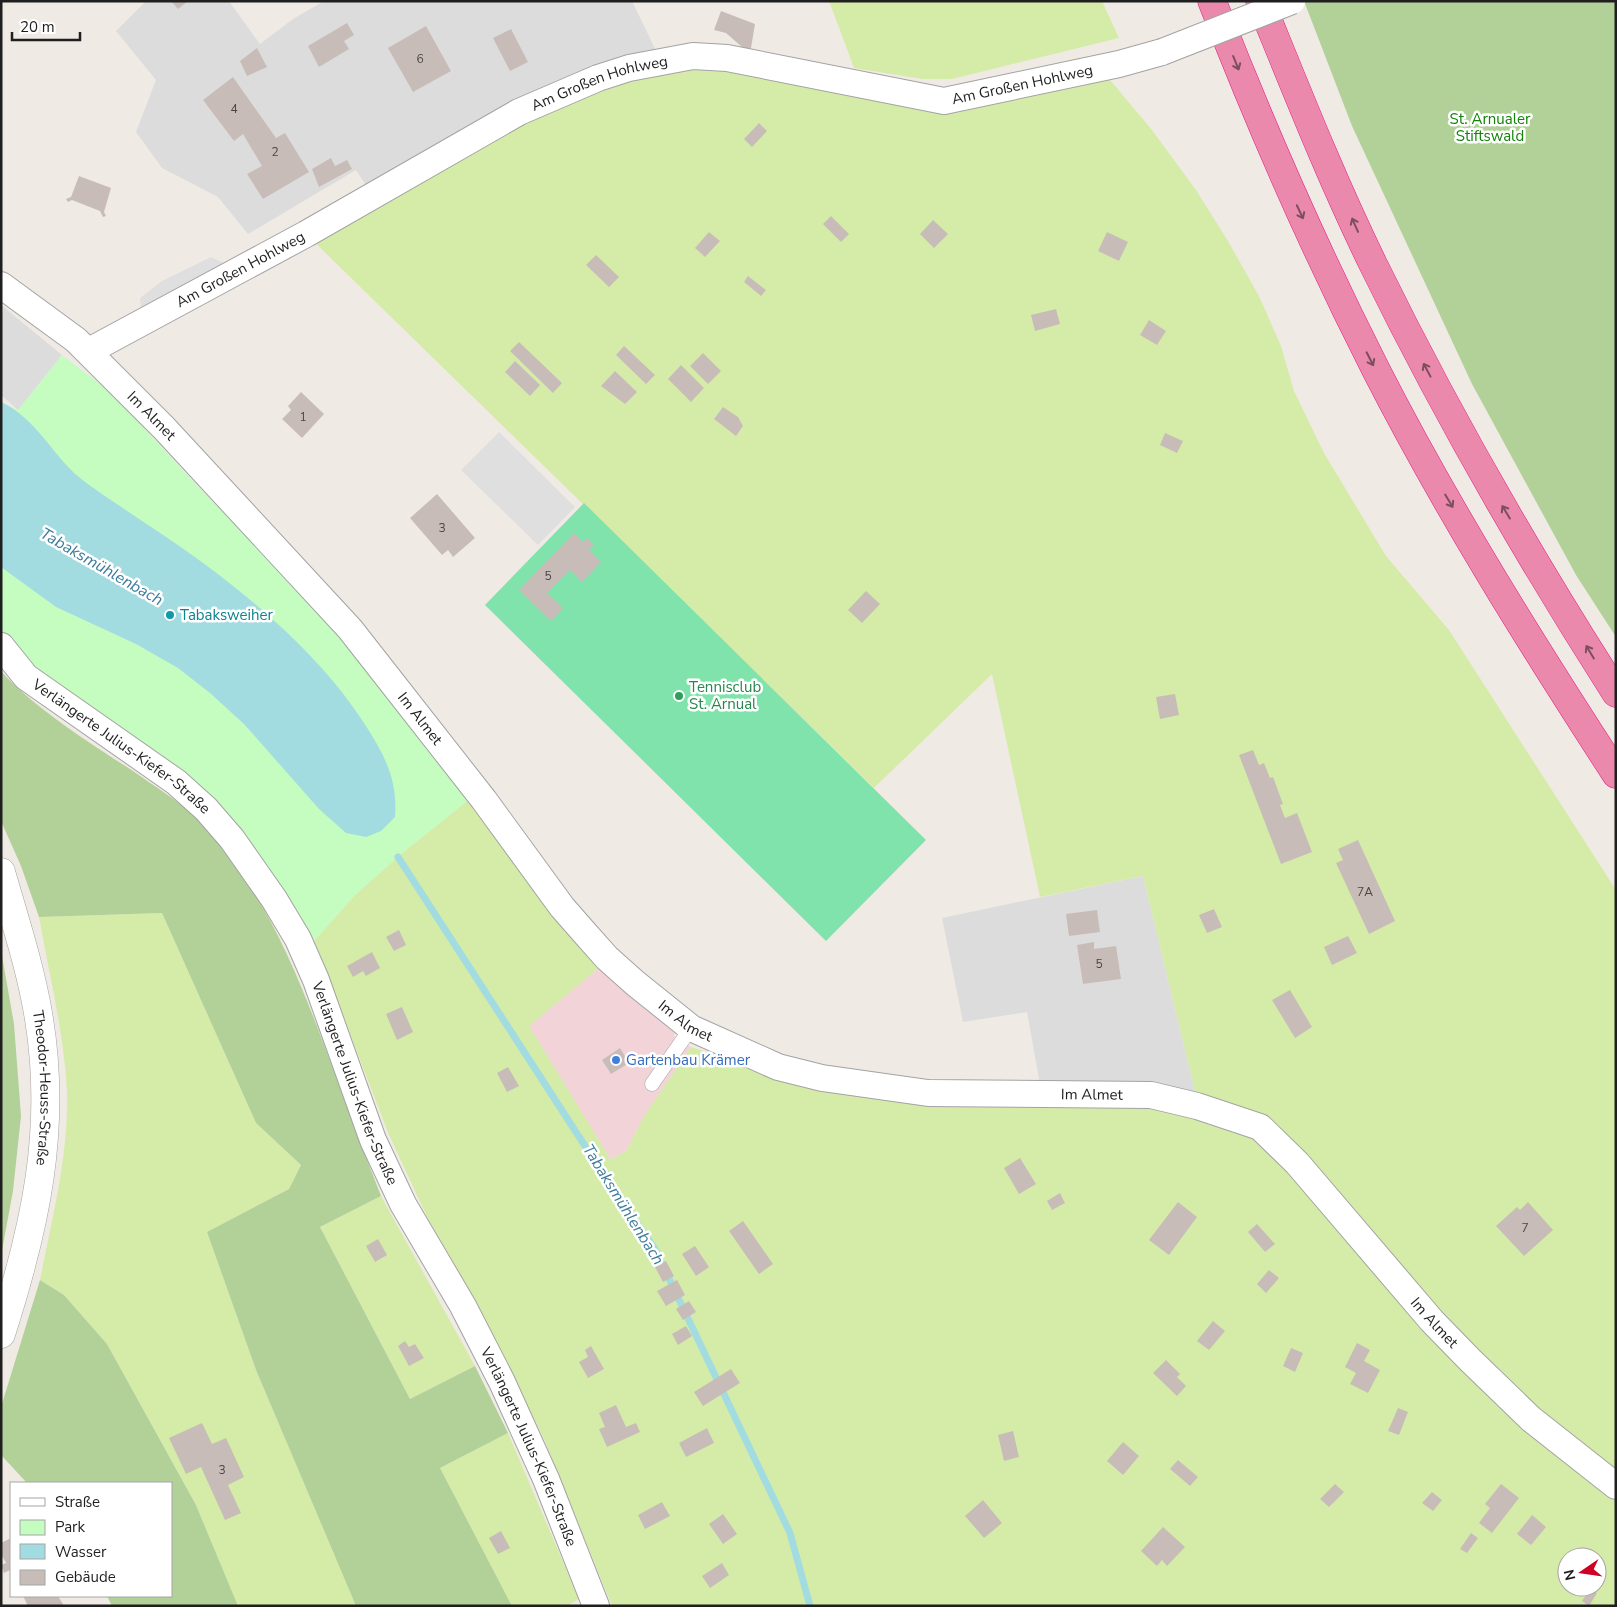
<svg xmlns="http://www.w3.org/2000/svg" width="1617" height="1607" font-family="'Nunito Sans',sans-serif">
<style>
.residential{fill:#dddcdc}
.commercial{fill:#f2d3d7}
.grass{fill:#d5eca8;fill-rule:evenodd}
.forest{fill:#b2d198}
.park{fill:#c5fcc0}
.pitch{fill:#7fe3ab}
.parking{fill:#dfdfdf}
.water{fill:#a3dce0}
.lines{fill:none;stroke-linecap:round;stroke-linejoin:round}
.stream{stroke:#a3dce0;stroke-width:7}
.building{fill:#c8bcb8}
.service-casing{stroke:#a3a3a3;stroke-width:15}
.minor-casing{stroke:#a3a3a3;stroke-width:28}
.tertiary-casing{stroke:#a3a3a3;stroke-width:29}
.motorway-casing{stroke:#e31d82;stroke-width:29}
.service{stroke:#fff;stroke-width:14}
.minor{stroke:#fff;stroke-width:26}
.tertiary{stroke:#fff;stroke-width:28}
.motorway{stroke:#eb89ac;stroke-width:28}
.minor-bridge-casing{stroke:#a3a3a3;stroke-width:28;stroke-linecap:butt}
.minor-bridge{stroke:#fff;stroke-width:26}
.oneway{stroke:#7b4f5e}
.culture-dot{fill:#0f9aa8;stroke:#fff;stroke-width:2}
.leisure-dot{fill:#2e9e5b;stroke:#fff;stroke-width:2}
.shop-dot{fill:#3f7fe0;stroke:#fff;stroke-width:2}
.labels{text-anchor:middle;stroke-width:5;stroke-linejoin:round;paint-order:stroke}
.number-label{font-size:12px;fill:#494645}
.street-label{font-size:15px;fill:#1f1f1f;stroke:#fff}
.park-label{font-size:15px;fill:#118307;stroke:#fff}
.culture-label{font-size:15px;fill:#0d838f;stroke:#fff;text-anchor:start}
.leisure-label{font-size:15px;fill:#27864d;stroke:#fff;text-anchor:start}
.shop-label{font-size:15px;fill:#366cbe;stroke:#fff;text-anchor:start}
.water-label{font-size:16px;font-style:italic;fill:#3e7c9b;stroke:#fff}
</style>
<rect width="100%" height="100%" fill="#f0eae5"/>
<path class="residential" d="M146,1H229L260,44L293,19L324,1H632L661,61L373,196L356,170L248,234L218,197L162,168L136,132L156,80L116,31Z
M1,305L62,355L18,410L1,395Z
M1143,876L1195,1091L1152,1084H1040L1027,1012L963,1022L942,918Z"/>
<path class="commercial" d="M600,967L675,1030L674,1036L691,1047L644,1116L627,1150L611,1160L529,1026Z"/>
<path class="grass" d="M829,1H1102L1119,38L952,79H922L854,68Z
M661,61L927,99L1097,69L1111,81L1152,130L1196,190L1228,241L1259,296L1281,346L1294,391L1324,453L1386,556L1449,630L1616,890V1606H612L544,1439L470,1291L428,1219L389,1135L314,941L356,894L401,854L472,797L600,967L529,1026L611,1160L627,1150L644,1116L691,1047L803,1084L1150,1105L1196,1118L1195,1091L1143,876L1040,897L992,674L874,788L306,234L422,167ZM1567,1557H1597V1587H1567Z
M162,913L256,1123L301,1165L289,1189L207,1232L256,1370L356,1606H238L196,1505L107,1344L64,1295L40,1280C52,1218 69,1154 67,1091C64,1033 49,974 39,917Z
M381,1196L475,1366L410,1399L320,1227Z
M508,1433L579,1599L567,1606H512L440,1468Z"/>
<path class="forest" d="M1304,1H1616V637L1576,575L1472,384L1352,126Z
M1,671C33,707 91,744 133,771C154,786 178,800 196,818C262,884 297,972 329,1058C346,1104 363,1150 381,1196L320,1227L410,1399L475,1366L508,1433L440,1468L512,1606H356L256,1370L207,1232L289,1189L301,1165L256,1123L162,913L39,917L21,866L1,821Z
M1,950L14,1024L21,1116L13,1191L1,1256Z
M40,1280L64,1295L107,1344L196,1505L238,1606H112L107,1596H171V1483H27L1,1455V1407Z"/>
<path class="park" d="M62,355L113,394L190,478L338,630L472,797L401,854L356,894L314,941L266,868L36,668L1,632V402L18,410Z"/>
<path class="pitch" d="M584,503L926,840L826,941L485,605Z"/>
<path class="parking" d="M211,257L239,270L142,322L140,298L162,281Z
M499,432L575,507L538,545L461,470Z"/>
<path class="water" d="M1,402C39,420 53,458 85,482C120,507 157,530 192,555C254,599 323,659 364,723C384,754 398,779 395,817L381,831L366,837L346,833L319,809L244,724L210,693L178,668L136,644L56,607L1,567Z"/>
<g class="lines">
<path class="stream" d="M398,857L609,1183L655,1249L790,1533L810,1606"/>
</g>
<path class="building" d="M171,1H188L178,9Z
M721,11L755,24L750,54L726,33L714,30Z
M347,23L354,35L344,41L349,49L319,67L308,46Z
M426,26L451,71L413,92L388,48Z
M511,29L528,62L510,71L493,38Z
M257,48L267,67L247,76L240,61Z
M233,77L276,138L285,133L309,172L263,199L247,174L262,166L243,134L234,141L203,100Z
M759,123L767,131L752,147L744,139Z
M331,158L335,166L347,160L352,169L319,187L312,169Z
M79,176L111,188L104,212L106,216L103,217L100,211L72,200L68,202L66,199L71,197Z
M831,216L849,234L841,242L823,224Z
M933,220L948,234L934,248L920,234Z
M709,232L720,241L705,257L695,248Z
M1107,232L1128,242L1119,261L1098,251Z
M596,255L619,277L609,287L586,265Z
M748,276L766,290L761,296L744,282Z
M1056,309L1060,324L1035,331L1031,315Z
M1149,320L1166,331L1157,345L1140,335Z
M519,342L562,383L553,393L510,351Z
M624,346L655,375L646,384L616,355Z
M703,353L721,371L708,384L690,366Z
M515,361L540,385L530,396L505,372Z
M681,365L704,388L691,402L668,379Z
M615,371L637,392L625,404L601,386Z
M301,392L324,414L302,438L282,419L291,410L288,406Z
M723,407L738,417L743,426L736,436L714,419Z
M1165,433L1183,441L1177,453L1160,445Z
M437,494L475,538L453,557L448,550L442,555L410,518Z
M574,533L583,542L587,538L594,545L589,550L601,562L582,582L570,570L547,593L563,608L551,621L519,590Z
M866,591L880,604L862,623L848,610Z
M1175,694L1179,715L1160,719L1156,697Z
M1253,750L1259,765L1264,763L1270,778L1273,777L1283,804L1280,805L1285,818L1297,813L1312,852L1281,864L1239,755Z
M1358,840L1395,921L1369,934L1336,863L1343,860L1338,849Z
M1214,909L1222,927L1207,933L1199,915Z
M1097,910L1100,932L1069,936L1066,914Z
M399,930L406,945L394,951L386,937Z
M1348,936L1357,953L1332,965L1324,947Z
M1094,942V949L1116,946L1121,979L1083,984L1077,945Z
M372,952L380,968L366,976L363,971L353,977L347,966Z
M1290,990L1312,1027L1295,1038L1272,1000Z
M402,1007L413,1032L397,1040L386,1014Z
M620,1048L629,1063L611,1074L602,1060Z
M508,1067L519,1086L507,1092L497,1073Z
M1020,1158L1036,1184L1019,1194L1004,1168Z
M1060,1193L1065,1203L1052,1210L1047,1201Z
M1178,1202L1197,1217L1169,1255L1149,1240Z
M1528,1202L1553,1230L1524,1256L1496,1226L1517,1207L1520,1210Z
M743,1221L773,1264L759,1274L729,1231Z
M1257,1224L1275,1244L1265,1252L1248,1232Z
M378,1239L387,1255L375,1262L366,1246Z
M695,1246L709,1267L696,1276L682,1254Z
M666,1261L674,1276L663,1282L655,1267Z
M1269,1270L1279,1278L1266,1293L1257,1284Z
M677,1280L685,1295L666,1306L657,1291Z
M689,1301L696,1312L683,1320L676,1309Z
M1213,1321L1225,1331L1209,1350L1197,1341Z
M686,1326L692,1336L678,1345L672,1334Z
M405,1341L409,1347L415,1344L424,1358L409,1366L398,1346Z
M1357,1343L1370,1350L1364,1361L1380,1370L1368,1393L1350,1384L1356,1373L1345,1367Z
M591,1346L604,1369L588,1378L579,1362L588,1357L585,1350Z
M1291,1348L1303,1353L1295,1372L1283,1366Z
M1166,1360L1180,1374L1177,1377L1186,1386L1177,1396L1153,1373Z
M731,1369L740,1383L703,1406L694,1392Z
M616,1405L626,1427L636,1423L640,1432L607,1447L599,1429L605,1427L599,1413Z
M1398,1408L1408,1412L1399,1435L1388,1431Z
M202,1423L212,1444L226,1438L244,1477L228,1485L241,1513L225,1520L201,1467L186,1474L169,1438Z
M707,1428L714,1443L686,1457L679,1443Z
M1013,1431L1019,1457L1004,1461L998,1435Z
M1123,1442L1139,1456L1123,1475L1107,1461Z
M1178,1460L1198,1477L1190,1486L1170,1469Z
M1335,1484L1344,1492L1329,1507L1320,1499Z
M1501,1484L1519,1498L1492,1533L1479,1523L1490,1508L1485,1504Z
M1432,1492L1442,1500L1433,1511L1422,1503Z
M983,1500L1002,1523L984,1538L965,1516Z
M662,1502L670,1516L645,1529L638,1515Z
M723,1514L737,1534L723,1544L709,1524Z
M1532,1515L1546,1527L1531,1545L1517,1534Z
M1163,1527L1185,1547L1167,1566L1162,1560L1157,1566L1141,1551Z
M501,1531L510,1548L498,1554L489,1538Z
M1471,1533L1478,1538L1467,1553L1460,1549Z
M11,1538V1573L10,1570L4,1573L1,1565L6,1563L1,1554V1543Z
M722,1563L729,1575L710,1588L702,1576Z
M1590,1588L1597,1593L1589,1606L1582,1601Z
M23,1596H58L64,1606H25L27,1604Z"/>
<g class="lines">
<g class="service-casing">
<path id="service" d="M652,1084L691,1028"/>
</g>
<g class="minor-casing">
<g id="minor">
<path id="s1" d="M1,285L76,340L164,428L350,629L484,800L562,907L583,931L607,958L635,983L691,1028L778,1067L822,1078L928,1093L1151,1095L1197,1106L1260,1127L1297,1163L1432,1321L1470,1360L1531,1419L1616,1486"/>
<path id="s2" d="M89,351L306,234L519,112L598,78L629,68L693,56L727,58L944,101L1119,64L1162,52"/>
<path id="s3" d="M1,646L26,677L176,782L206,809L232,839L274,899L298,939L316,980L373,1140L403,1204L463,1306L502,1382L546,1479L596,1606"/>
</g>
</g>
<g class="tertiary-casing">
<g id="tertiary">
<path id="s4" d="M1,872C15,921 31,969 39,1019C57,1130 35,1228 1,1334"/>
</g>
</g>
<g class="motorway-casing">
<path id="motorway" d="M1212,1C1261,127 1315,250 1376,370C1447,509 1531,643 1616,774
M1260,1C1296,89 1331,178 1373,264C1445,411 1527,554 1616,693"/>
</g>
<use href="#service" class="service"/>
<use href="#minor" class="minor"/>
<use href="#tertiary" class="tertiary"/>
<use href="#motorway" class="motorway"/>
<g class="minor-bridge-casing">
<path id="minor-bridge" d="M1162,52L1292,1"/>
</g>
<use href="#minor-bridge" class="minor-bridge"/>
</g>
<defs><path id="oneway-shaft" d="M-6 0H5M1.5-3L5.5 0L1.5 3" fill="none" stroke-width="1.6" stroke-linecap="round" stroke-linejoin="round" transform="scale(1.25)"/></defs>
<g class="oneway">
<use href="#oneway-shaft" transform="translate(1236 63) rotate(68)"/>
<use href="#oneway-shaft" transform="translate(1300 212) rotate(65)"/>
<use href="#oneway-shaft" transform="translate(1355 225) rotate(-114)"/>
<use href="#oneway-shaft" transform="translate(1370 359) rotate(63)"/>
<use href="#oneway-shaft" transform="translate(1427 370) rotate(-118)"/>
<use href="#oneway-shaft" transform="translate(1449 501) rotate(59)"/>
<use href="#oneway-shaft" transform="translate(1506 512) rotate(-121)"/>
<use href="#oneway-shaft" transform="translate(1590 652) rotate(-121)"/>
</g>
<circle class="culture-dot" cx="170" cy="615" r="5"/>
<circle class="leisure-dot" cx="679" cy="696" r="5"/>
<circle class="shop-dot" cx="616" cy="1060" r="5"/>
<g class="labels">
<g class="number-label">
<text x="420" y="63">6</text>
<text x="234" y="113">4</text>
<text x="275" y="156">2</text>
<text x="303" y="421">1</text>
<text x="442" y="532">3</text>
<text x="548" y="580">5</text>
<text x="1365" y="896">7A</text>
<text x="1099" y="968">5</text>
<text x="1525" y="1232">7</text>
<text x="222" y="1474">3</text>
</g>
<g class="street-label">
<text dy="5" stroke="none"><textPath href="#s2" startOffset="578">Am Großen Hohlweg</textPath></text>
<text dy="5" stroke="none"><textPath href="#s2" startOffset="1011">Am Großen Hohlweg</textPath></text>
<text dy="5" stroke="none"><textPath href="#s2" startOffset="172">Am Großen Hohlweg</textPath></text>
<text dy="5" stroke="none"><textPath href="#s1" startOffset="200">Im Almet</textPath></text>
<text dy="5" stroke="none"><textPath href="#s1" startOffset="605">Im Almet</textPath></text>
<text dy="5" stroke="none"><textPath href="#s3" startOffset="158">Verlängerte Julius-Kiefer-Straße</textPath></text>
<text dy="5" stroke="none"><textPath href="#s1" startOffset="1010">Im Almet</textPath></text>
<text dy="5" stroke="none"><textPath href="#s3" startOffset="578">Verlängerte Julius-Kiefer-Straße</textPath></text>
<text dy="5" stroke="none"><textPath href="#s4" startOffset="221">Theodor-Heuss-Straße</textPath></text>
<text dy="5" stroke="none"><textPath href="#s1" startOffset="1430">Im Almet</textPath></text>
<text dy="5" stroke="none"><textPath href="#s1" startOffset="1865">Im Almet</textPath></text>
<text dy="5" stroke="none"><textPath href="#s3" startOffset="982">Verlängerte Julius-Kiefer-Straße</textPath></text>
</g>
<g class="park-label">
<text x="1490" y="124">St. Arnualer<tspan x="1490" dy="17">Stiftswald</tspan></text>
</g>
<g class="culture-label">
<text x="180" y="620">Tabaksweiher</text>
</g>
<g class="leisure-label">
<text x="689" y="692">Tennisclub<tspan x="689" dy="17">St. Arnual</tspan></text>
</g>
<g class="shop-label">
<text x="626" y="1065">Gartenbau Krämer</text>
</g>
<g class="water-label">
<text transform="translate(102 566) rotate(30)" y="6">Tabaksmühlenbach</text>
<text transform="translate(624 1204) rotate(58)" y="6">Tabaksmühlenbach</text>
</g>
</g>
<rect width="1617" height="1607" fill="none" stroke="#1f1f1f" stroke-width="5"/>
<rect x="10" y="1482" width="162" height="115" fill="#ffffff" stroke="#a5a5a5"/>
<rect x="20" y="1498" width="25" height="8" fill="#ffffff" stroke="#a5a5a5"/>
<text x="55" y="1507" font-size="15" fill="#1f1f1f">Straße</text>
<rect x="20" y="1520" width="25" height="15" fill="#c5fcc0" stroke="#a5a5a5"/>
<text x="55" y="1532" font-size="15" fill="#1f1f1f">Park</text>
<rect x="20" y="1544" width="25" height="15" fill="#a3dce0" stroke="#a5a5a5"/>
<text x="55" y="1557" font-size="15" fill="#1f1f1f">Wasser</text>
<rect x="20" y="1570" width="25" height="15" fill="#c8bcb8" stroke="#a5a5a5"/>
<text x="55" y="1582" font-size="15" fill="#1f1f1f">Gebäude</text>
<g transform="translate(1582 1572) rotate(257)"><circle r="24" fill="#ffffff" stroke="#a5a5a5"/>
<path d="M0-4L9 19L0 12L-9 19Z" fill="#ce0023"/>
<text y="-8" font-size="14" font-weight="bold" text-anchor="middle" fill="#1f1f1f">N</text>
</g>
<path d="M12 32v8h68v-8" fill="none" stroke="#1f1f1f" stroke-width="2.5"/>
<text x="20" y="32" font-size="15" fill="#1f1f1f" stroke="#ffffff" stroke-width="4" paint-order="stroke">20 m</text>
</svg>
